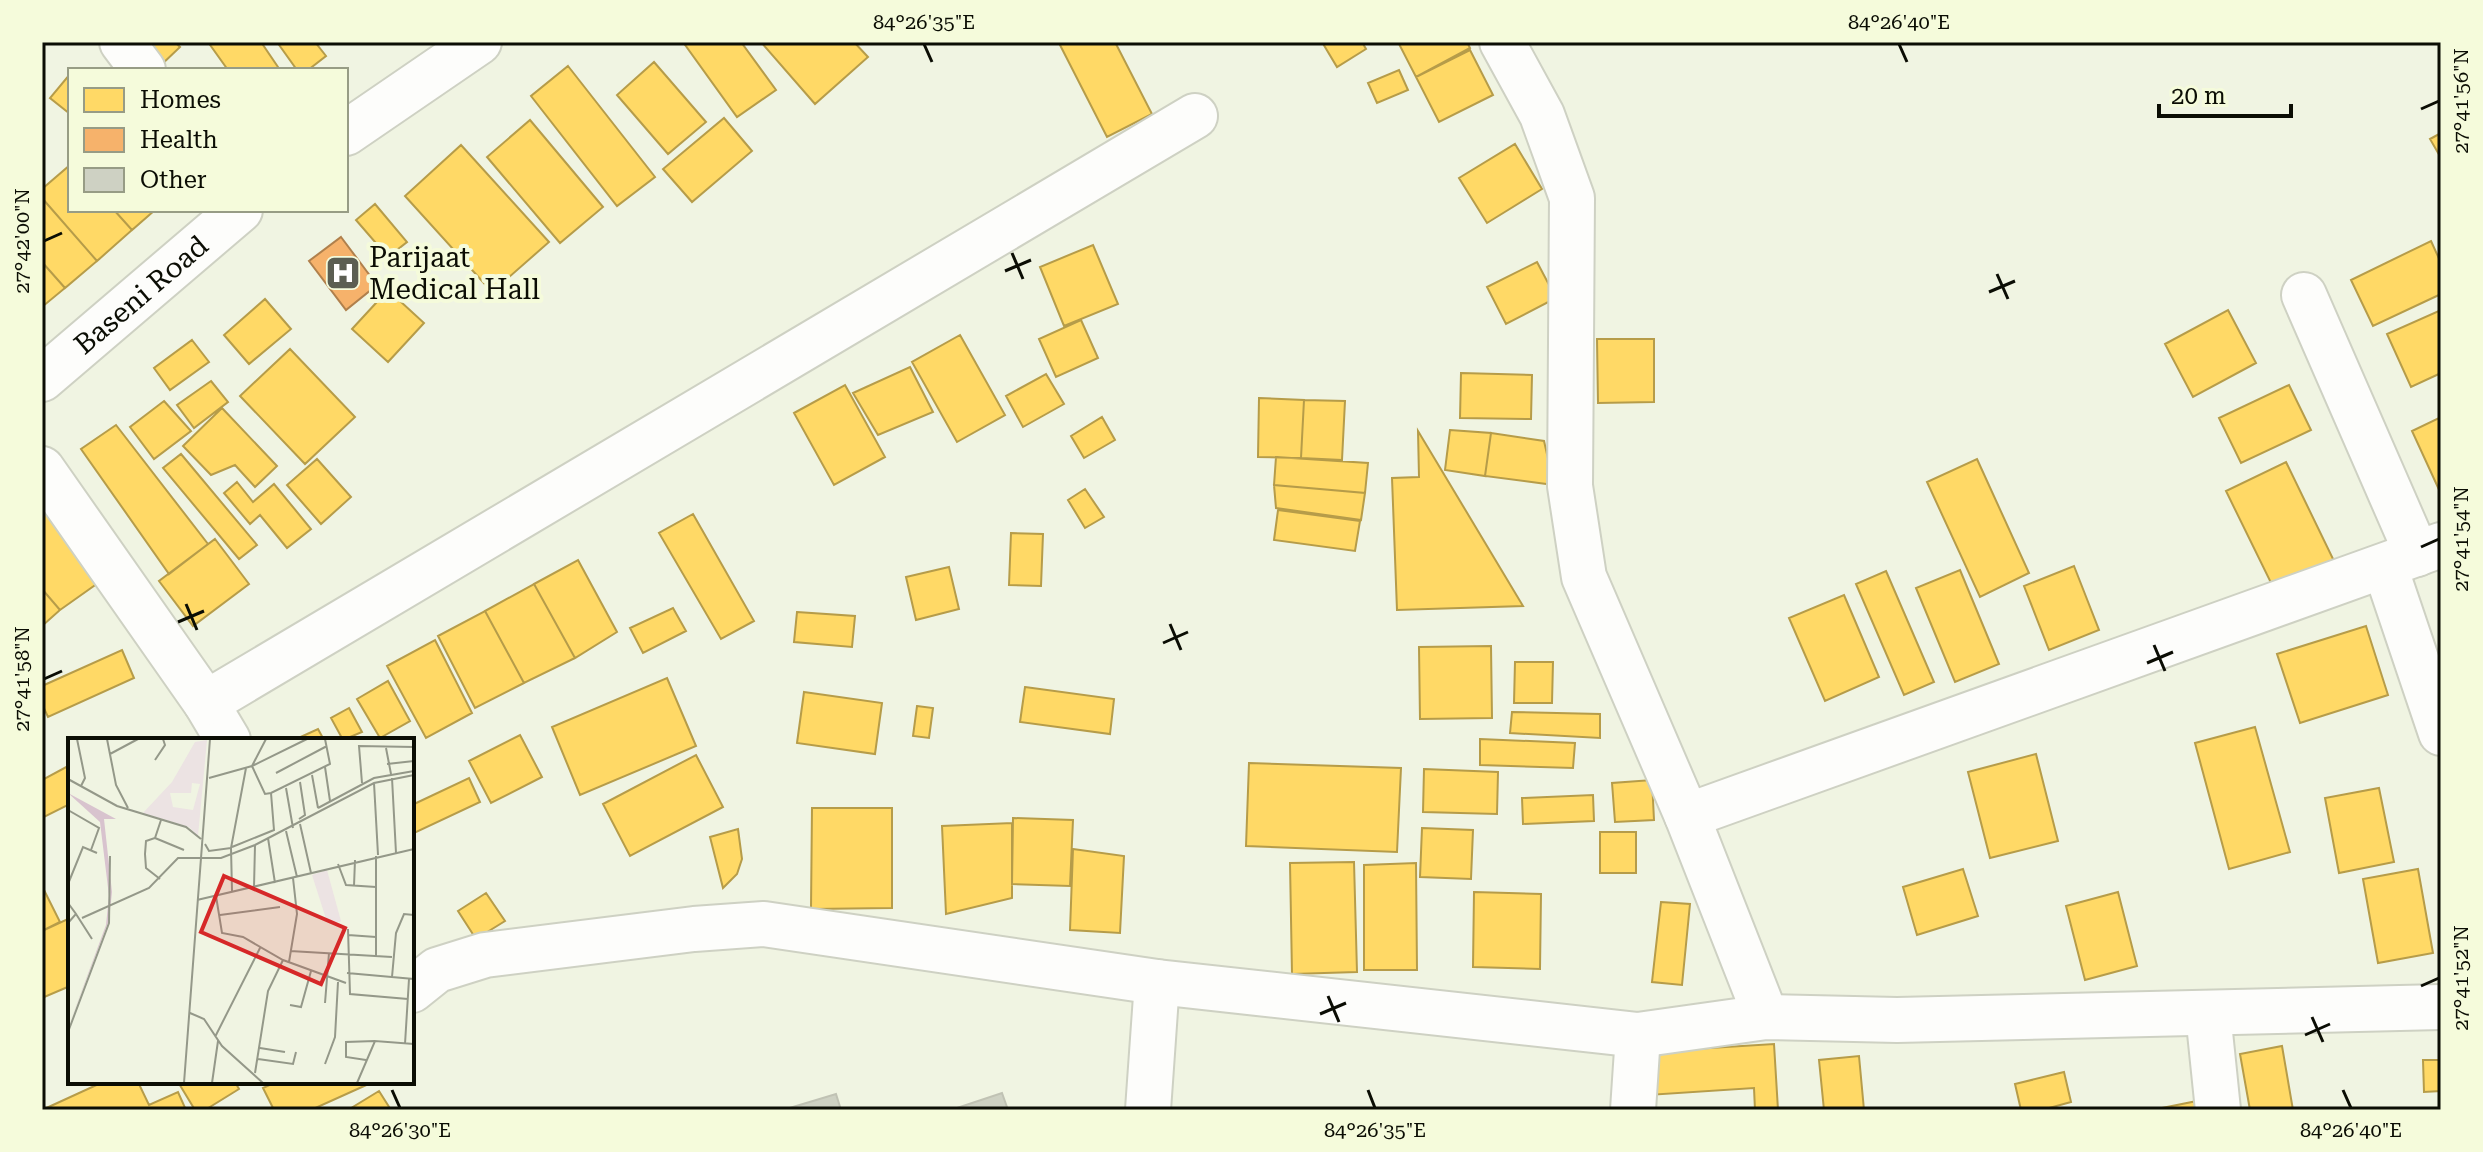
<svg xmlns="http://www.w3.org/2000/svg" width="2483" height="1152" font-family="'Roboto Serif',serif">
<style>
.homes{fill:#ffd966;stroke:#b69c49;stroke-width:2}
.health{fill:#f6b26b;stroke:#b0804c;stroke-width:2}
.building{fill:#ced1c3;stroke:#c0c2b4;stroke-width:2}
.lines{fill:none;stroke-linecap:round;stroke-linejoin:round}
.minor-casing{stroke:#ced1c3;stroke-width:48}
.minor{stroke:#fdfdfb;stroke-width:44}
.ticks{fill:none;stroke:#0b0d04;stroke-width:3}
.labels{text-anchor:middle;stroke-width:8;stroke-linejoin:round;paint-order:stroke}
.poi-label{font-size:28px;fill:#0b0d04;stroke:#f5fbdb;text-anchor:start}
.street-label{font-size:28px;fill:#0b0d04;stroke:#f5fbdb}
.inset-road{fill:none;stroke:#949889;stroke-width:2}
.view{fill:#d62828;fill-opacity:0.15;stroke:#d62828;stroke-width:4}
.inset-edge{fill:none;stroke:#0b0d04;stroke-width:4}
.neatline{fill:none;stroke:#0b0d04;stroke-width:3}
.ticks-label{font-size:20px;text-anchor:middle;fill:#0b0d04}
</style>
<rect width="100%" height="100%" fill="#f0f4e2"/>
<path class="homes" d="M137,42H175L180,47L159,67Z
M208,42H261L280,70H228Z
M277,42H315L326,56L308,70H297Z
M683,42H741L776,90L737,117Z
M761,42H854L868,57L815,104Z
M1062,42H1115L1152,114L1107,137L1059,43Z
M1322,42H1362L1366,49L1337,67Z
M1398,42H1467L1470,48L1416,77Z
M1470,50L1493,95L1439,122L1416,77Z
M654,62L706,122L668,154L617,95Z
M568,66L655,177L617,206L531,96Z
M1399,70L1408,90L1377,103L1368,83Z
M70,74V114L50,98Z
M724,118L752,151L692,202L663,169Z
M530,120L603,207L560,243L487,157Z
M2441,133V158L2430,139Z
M1515,144L1542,189L1487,223L1459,178Z
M461,145L549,242L492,292L405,196Z
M70,165V210H114L132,230L97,261L42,198V189Z
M42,198L97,261L65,288L42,262Z
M375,204L407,242L388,257L356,220Z
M114,210H155L132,230Z
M2431,241L2441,263V294L2373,326L2351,280Z
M1093,245L1118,304L1064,326L1040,267Z
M42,262L65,288L42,307Z
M1537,262L1556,298L1506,324L1487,287Z
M388,290L424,323L388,362L352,329Z
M265,299L291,329L249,364L224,335Z
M2228,310L2256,363L2193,397L2165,344Z
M2441,310V373L2411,387L2387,334Z
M1081,320L1098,358L1056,377L1039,339Z
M960,335L1005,415L957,442L912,362Z
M1597,339H1654V402L1598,403Z
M192,340L209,362L170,390L154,368Z
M290,349L355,417L305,464L240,396Z
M910,367L933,412L878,435L853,393Z
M1461,373L1532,375L1531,419L1460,418Z
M1046,374L1064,404L1023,427L1006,396Z
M211,381L228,402L194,428L177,405Z
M845,385L885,457L834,485L794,413Z
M2289,385L2311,430L2241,463L2219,418Z
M1259,398L1304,400L1301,458L1258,457Z
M1304,400L1345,401L1342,460L1301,458Z
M164,401L191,431L154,459L130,427Z
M222,408L277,466L255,487L235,465L211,475L183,446Z
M1102,417L1115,440L1084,458L1071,436Z
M2441,417V494L2412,431Z
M116,425L208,544L169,574L81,449Z
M1450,430L1491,433L1485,476L1445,470Z
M1418,431L1523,606L1397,610L1392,478L1419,477Z
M1491,433L1544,441L1554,485L1485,476Z
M181,454L257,545L239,559L163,468Z
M1276,457L1368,463L1365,493L1274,485Z
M317,459L351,497L321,524L287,485Z
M1977,459L2029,573L1980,597L1927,482Z
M2286,462L2335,563L2275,591L2226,491Z
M237,482L253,502L274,484L311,529L287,548L260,515L250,524L224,493Z
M1274,485L1365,493L1361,520L1276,508Z
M1085,489L1104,517L1085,528L1068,500Z
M42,502L98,583L60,610L42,589Z
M1278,510L1360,521L1355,551L1274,540Z
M693,514L754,621L721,639L659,533Z
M1011,533L1043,534L1041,586L1009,585Z
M215,539L249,584L193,626L159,581Z
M578,560L617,632L575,658L534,584Z
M2074,566L2099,630L2049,650L2024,586Z
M949,567L959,609L916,620L906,577Z
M1960,570L1999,664L1955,682L1916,588Z
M1886,571L1934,682L1904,695L1856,584Z
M534,584L575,658L524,683L485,611Z
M42,589L60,610L42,626Z
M1844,595L1879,677L1825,701L1789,618Z
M673,608L686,631L643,653L630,628Z
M485,611L524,683L475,708L438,636Z
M797,612L855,616L852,647L794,642Z
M2366,626L2388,695L2300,723L2277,654Z
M435,640L472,713L426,738L387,666Z
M1491,646L1492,718L1420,719L1419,647Z
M122,650L134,678L48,717L42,704V686Z
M1515,662H1553L1552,703H1514Z
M667,678L696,746L580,795L552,727Z
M388,681L410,721L380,738L357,699Z
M1025,687L1114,699L1110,734L1020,722Z
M804,692L882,703L875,754L797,743Z
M917,706L933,708L929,738L913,736Z
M349,708L362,732L343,740L331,718Z
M1512,712L1600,714V738L1510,733Z
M2255,727L2290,852L2229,869L2195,743Z
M318,729L324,740H294Z
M520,735L542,777L491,803L469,761Z
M1480,739L1575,743L1573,768L1480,765Z
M2036,754L2058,841L1990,858L1968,772Z
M696,755L723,807L630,856L603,804Z
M1249,763L1401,768L1397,852L1246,846Z
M70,765V804L42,818V780Z
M1424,769L1498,772L1497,814L1423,812Z
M469,778L480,802L412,834V805Z
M1652,780L1654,820L1615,822L1612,783Z
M2379,788L2394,862L2339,873L2325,798Z
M1593,795L1594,821L1523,824L1522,798Z
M812,808H892V908L811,909Z
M1013,818L1073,820L1070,886L1012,884Z
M1012,823V898L946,914L942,826Z
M1422,828L1473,830L1471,879L1420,877Z
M738,829L742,859L737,874L723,888L710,837Z
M1600,832H1636V873H1600Z
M1073,849L1124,856L1120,933L1070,930Z
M1354,862L1357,972L1292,974L1290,863Z
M1416,863L1417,970H1364V865Z
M1963,869L1978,916L1917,935L1903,887Z
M2418,869L2433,953L2378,963L2363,879Z
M43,888L60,922L42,931V889Z
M1474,892L1541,894L1540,969L1473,967Z
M2118,892L2137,966L2085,980L2066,906Z
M486,893L505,921L476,939L458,911Z
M1661,902L1690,904L1682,985L1652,982Z
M70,918V986L42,998V931Z
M1774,1044L1778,1110H1755L1754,1088L1648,1095L1646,1052Z
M2282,1046L2293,1110H2250L2240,1054Z
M1859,1056L1864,1110H1824L1819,1060Z
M2423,1060H2441V1091L2424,1092Z
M2064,1072L2071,1102L2042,1110H2021L2015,1084Z
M103,1082H138L149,1105L178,1092L186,1110H42Z
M178,1082H235L239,1089L205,1110H195Z
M276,1082H373L311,1110H274L263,1088Z
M379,1091L391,1110H348Z
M2197,1101L2199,1110H2152Z"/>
<path class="health" d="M341,237L377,285L346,310L309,261Z"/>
<path class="building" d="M1002,1093L1008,1110H951Z
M836,1094L841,1110H783Z"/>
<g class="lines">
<g class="minor-casing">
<g id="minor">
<path d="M122,42L143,70"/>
<path d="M1502,42L1542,115L1572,198L1570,486L1584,577L1687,816L1766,1017"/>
<path d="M346,133L479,42"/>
<path d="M2304,295L2417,554"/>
<path id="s1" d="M42,379L240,210"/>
<path d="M42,469L206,703L228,740"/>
<path d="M2385,567L2441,733"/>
<path d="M206,703L1195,116"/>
<path d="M1687,816L2441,545"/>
<path d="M412,990L437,970L485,955L694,929L764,924L1157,982L1638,1035L1766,1017L1897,1020L2441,1007"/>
<path d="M2208,1013L2218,1110"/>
<path d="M1148,1110L1157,982"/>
<path d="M1633,1110L1638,1035"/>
</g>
</g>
<use href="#minor" class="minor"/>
</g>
<path class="ticks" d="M924,44L932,62M1899,44L1907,62M2421,109L2439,101M44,241L62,233M1012,253L1023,279M1005,271L1031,260M1997,274L2008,299M1989,292L2015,281M2421,547L2439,539M186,604L197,630M178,622L204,611M1170,624L1181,650M1163,643L1188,632M2154,645L2165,671M2147,663L2173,652M44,679L62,671M2421,986L2439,978M1328,996L1339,1022M1320,1014L1346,1003M2312,1017L2323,1042M2305,1035L2330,1024M392,1090L400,1108M1368,1090L1375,1108M2343,1090L2351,1108"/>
<defs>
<g id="hospital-square" transform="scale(1.8)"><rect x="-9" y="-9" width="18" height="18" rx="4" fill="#5b5e52" stroke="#f5fbdb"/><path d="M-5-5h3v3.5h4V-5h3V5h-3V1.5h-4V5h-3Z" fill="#fff"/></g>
</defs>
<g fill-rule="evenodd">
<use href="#hospital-square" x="343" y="273"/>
</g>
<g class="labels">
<g class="poi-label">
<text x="369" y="267">Parijaat<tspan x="369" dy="32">Medical Hall</tspan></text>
</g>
<g class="street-label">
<text dy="10" stroke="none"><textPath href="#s1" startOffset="130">Baseni Road</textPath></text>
</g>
</g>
<g transform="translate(68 738)">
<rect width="346" height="346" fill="#f0f4e2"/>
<path d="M259,132L273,183L272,184H259L244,137Z" fill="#ece3e3"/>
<path d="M139,2L130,98L121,89L75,75L104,44L127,4ZM124,45L132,46L125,72L105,69L102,55H123Z" fill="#ece3e3" fill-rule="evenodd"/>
<path d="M0,55L48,81H36L44,154L41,182L0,290L38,187L41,158L32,84Z" fill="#d8c3ce"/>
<path class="inset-road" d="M9,1L17,40L13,48M39,1L48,47L60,70M318,10L323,36M42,16L70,1M87,22L97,7L95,1M319,26L346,23M184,28L197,56L203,55L262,26L257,1M184,28L198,1M257,29L262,63M208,35L259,8M244,37L250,70M141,40L184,28L239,1M324,40L328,115M0,41L49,68L118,89L133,101M294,45L291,8L346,9M306,45L310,117M218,50L225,90M250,70L306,40L346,33M0,72L31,90L23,112M231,81L237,77L232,44M232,86L243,135M218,93L229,139M87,100L116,112M200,100L207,145M137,106L141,113L163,110M164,109L206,92L203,55M132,120H153L187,107L306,45L346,37M270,126L278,147L308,149M92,141L78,130L77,116L78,103L87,100L93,82M0,146L15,109L29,115M286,148L287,122M186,149L187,107M164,153L163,110L178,30M148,158L154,195L175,199L215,222L278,245M129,162L346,111M0,165L8,176L0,185M8,176L24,201M152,177L212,169M14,180L81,150L110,120H132M280,191L282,256L340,261M280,197L308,199M222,213L324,219M308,218V118M221,224L229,176L225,140M279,235L346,241M324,239L328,195L336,176L346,177M257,265L261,215M222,267L233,269L243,233M122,275L136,281L154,308L195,345M0,294L41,185L42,118M147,299L192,210M337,306L341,241M192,310L217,314M190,321L225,326L228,314M298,322L278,319V304L307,303M257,326L267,299L270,244M187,335L200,253L215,222M116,345L142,1M144,345L150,303M289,345L307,303L346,306"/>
<path class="view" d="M156,138L277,190L253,246L133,194Z"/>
<rect width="346" height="346" class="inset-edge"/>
</g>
<rect width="2483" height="1152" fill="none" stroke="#f5fbdb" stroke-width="88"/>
<rect x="68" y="68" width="280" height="144" fill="#f5fbdb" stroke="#979c85" stroke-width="2"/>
<rect x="84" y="88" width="40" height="24" fill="#ffd966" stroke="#979c85" stroke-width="2"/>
<text x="140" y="108" font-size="24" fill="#0b0d04">Homes</text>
<rect x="84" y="128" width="40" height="24" fill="#f6b26b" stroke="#979c85" stroke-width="2"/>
<text x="140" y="148" font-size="24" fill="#0b0d04">Health</text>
<rect x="84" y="168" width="40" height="24" fill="#ced1c3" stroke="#979c85" stroke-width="2"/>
<text x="140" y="188" font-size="24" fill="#0b0d04">Other</text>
<path d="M2159 104v12h132v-12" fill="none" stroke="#0b0d04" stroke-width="4"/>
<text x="2171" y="104" font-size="24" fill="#0b0d04" stroke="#f5fbdb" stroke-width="6" paint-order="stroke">20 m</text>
<rect x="44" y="44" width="2395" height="1064" class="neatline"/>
<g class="ticks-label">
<text x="924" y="29">84°26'35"E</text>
<text x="1899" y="29">84°26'40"E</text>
<text transform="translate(2461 101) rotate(-90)" y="7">27°41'56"N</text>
<text transform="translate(22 241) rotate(-90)" y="7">27°42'00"N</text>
<text transform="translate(2461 539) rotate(-90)" y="7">27°41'54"N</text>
<text transform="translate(22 679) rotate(-90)" y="7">27°41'58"N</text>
<text transform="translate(2461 978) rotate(-90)" y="7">27°41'52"N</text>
<text x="400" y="1137">84°26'30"E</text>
<text x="1375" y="1137">84°26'35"E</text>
<text x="2351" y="1137">84°26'40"E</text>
</g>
</svg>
